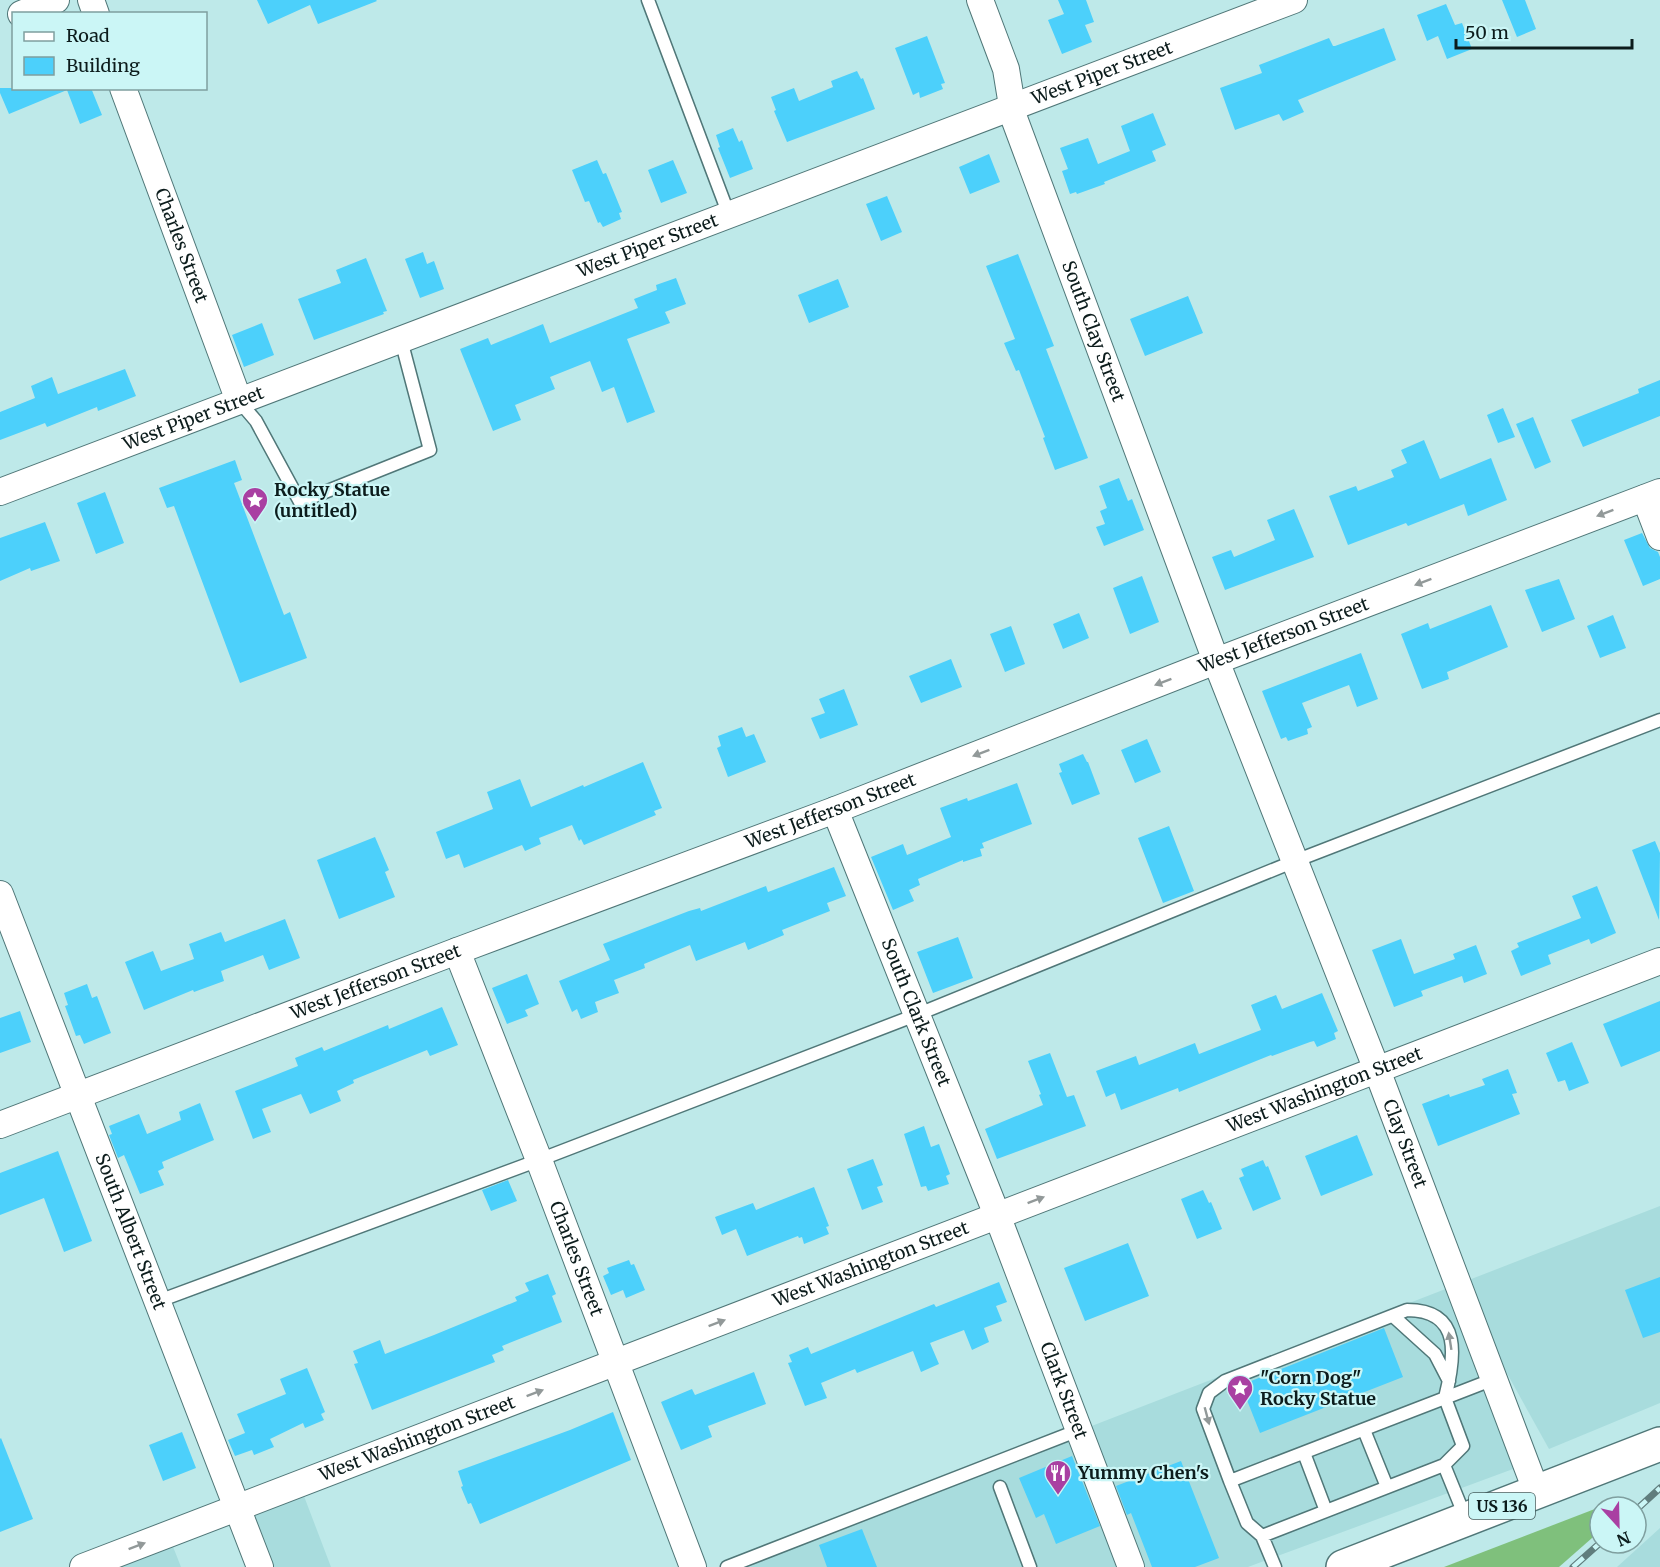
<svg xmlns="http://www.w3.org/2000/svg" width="1660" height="1567" font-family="Merriweather,serif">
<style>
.built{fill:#a8dcdd}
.green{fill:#7fc07c}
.building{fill:#4cd0fb}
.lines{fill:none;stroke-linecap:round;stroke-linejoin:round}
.lane-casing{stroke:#507778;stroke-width:15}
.street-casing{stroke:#507778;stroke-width:28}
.primary-casing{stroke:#507778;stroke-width:36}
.lane{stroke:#fff;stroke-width:12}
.street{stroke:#fff;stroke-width:26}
.primary{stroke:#fff;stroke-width:33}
.rail-casing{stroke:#607d7d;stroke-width:7}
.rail{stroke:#cbf6f6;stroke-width:4.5;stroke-dasharray:14;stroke-linecap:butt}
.oneway{fill:#929999}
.labels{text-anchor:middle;stroke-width:4.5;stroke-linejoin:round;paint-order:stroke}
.shield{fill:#cbf6f6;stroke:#455d5d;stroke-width:1.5}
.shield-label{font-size:16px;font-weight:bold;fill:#0c1c1c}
.street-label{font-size:18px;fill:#0c1c1c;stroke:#cbf6f6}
.poi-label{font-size:18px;font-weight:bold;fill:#0c1c1c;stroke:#cbf6f6;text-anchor:start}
</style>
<rect width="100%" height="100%" fill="#bee9e9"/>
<path class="built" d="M1660,1206V1403L1549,1449L1459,1287L1513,1469L1248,1567H727Z
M299,1483L331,1567H260L237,1507Z
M1660,1528V1567H1617Z
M168,1534L181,1567H83Z"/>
<path class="green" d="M1600,1507V1531L1559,1567H1444Z"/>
<path class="building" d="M257,0H376L377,1L318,24L310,5L268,24Z
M1058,0H1086L1094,22L1085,25L1092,42L1062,54L1048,20L1064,14Z
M1502,0H1525L1536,29L1517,37Z
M1446,4L1455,25L1462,23L1472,49L1447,59L1438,36L1427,41L1417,15Z
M1384,28L1396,60L1298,100L1304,112L1283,121L1279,114L1235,130L1220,88L1262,73L1259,65L1329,38L1333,46H1335Z
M927,36L945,83L941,84L943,89L920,98L919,92L913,95L895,48Z
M857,71L861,79L863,78L875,109L787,142L774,111L776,110L771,97L794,88L799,101L833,87L831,81Z
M0,88H91L102,115L80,124L67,90L9,114L0,93Z
M1153,113L1166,145L1152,151L1156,161L1104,182L1105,184L1077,194L1076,192L1070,194L1062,171L1068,169L1060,148L1088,138L1098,164L1130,151L1121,126Z
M733,128L739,142L742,140L753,169L730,178L718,148L720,147L716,135Z
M989,154L1000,182L970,194L959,167Z
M597,160L603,174L606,173L622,212L619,213L621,219L603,227L600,222L598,223L589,201L585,202L572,170Z
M673,160L687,193L661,203L648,170Z
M887,196L902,232L881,241L866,204Z
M423,252L427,264L434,261L444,289L420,298L405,259Z
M1018,254L1054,346L1046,349L1088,458L1055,470L1043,438L1045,437L1019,370L1016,371L1004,343L1015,339L986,266Z
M366,258L387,311L383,312L384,314L314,340L298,299L341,283L336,270Z
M676,278L686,304L665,312L670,323L627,339L655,412L627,423L614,387L602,392L590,361L550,377L555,389L515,405L521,420L493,431L460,349L488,338L491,345L543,324L550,343L638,308L634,299L657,290L656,285Z
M838,279L849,307L809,323L798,295Z
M1188,296L1203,333L1145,356L1130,319Z
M262,323L274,355L244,367L232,335Z
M125,369L136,396L98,411L97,407L47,427L45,423L0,440V412L35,398L31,386L52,377L58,394Z
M1660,380V416L1583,447L1571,420L1639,393L1638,389Z
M1503,408L1515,437L1498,443L1487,415Z
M1533,417L1551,462L1535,469L1516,424Z
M1424,440L1440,479L1491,458L1507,500L1468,516L1464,504L1408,526L1406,523L1348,545L1329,496L1356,486L1358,491L1394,477L1391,470L1407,463L1401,450Z
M235,460L242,480L234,483L284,615L290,612L307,658L240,683L174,506L167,508L159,488Z
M1119,478L1128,501L1132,499L1144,530L1104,546L1096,527L1105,524L1100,511L1107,508L1099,486Z
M105,492L124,543L96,554L77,503Z
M1294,509L1314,557L1225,590L1212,557L1231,550L1234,557L1275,540L1267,520Z
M45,522L60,561L31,571L30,568L0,581V538Z
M1642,533L1650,548L1658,552L1660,557V579L1643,586L1624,540Z
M1142,576L1159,622L1130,634L1113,588Z
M1559,579L1575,619L1542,632L1525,590Z
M1491,605L1508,647L1447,672L1449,679L1422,689L1401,634L1428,623L1430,629Z
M1079,613L1089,638L1063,649L1053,624Z
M1613,615L1626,648L1600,658L1587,626Z
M1011,626L1025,664L1005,672L990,634Z
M1361,653L1378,699L1357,707L1349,685L1302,703L1312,727L1307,729L1308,734L1288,741L1286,737L1281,739L1262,691Z
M951,659L962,687L921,703L909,676Z
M844,689L858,725L820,739L811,718L825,713L819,699Z
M742,727L746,737L754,734L766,762L728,777L717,748L721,746L718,736Z
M1147,739L1161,772L1135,783L1121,750Z
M1083,754L1087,762H1088L1100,794L1072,805L1059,773L1062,772L1059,764Z
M643,762L662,808L654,811L656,815L584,845L581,839L579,841L572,825L539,838L541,844L525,851L522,845L464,868L459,854L446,859L436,832L493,809L487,792L520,779L531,807L583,785L584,787Z
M1017,783L1032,824L982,843L984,848L980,849L982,856L963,862V860L918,879L920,885L909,890L914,901L893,910L871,857L903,844L907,855L951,837L940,808L967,798L968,801Z
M1169,826L1194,891L1163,903L1138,838Z
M375,837L389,870L385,872L395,897L339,919L317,860Z
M1655,841L1660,853L1659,920L1632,850Z
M834,867L846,896L827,903L830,911L782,930L784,935L748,950L745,942L696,961L690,945L644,964L645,968L614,980L619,993L595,1002L598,1012L581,1019L577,1009L572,1012L559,981L610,960L603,944L689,911L700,908L701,911L766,886L768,892Z
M1597,886L1616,933L1591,944L1589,939L1548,955L1551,964L1521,976L1511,951L1519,947L1517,943L1581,918L1572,896Z
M285,919L300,958L269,970L263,955L221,971L224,981L194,992L193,990L144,1010L125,962L153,951L161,971L194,959L189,944L221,932L225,942Z
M958,937L973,978L933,993L917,952Z
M1401,939L1414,974L1455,959L1453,954L1476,945L1487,974L1464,983L1462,976L1421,991L1423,996L1394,1007L1372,950Z
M527,974L539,1004L525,1010L528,1016L507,1024L492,988Z
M87,984L92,998L97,996L111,1033L84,1044L80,1035L76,1036L65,1006L68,1005L64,993Z
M1322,993L1338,1031L1334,1033L1336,1039L1317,1047L1314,1041L1310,1042L1272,1056L1271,1055L1179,1092L1178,1088L1121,1110L1115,1093L1106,1097L1096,1071L1136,1056L1139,1065L1195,1043L1199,1054L1261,1030L1251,1005L1276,995L1282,1009Z
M1660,1001V1051L1621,1067L1603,1024Z
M442,1007L458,1045L430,1056L427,1050L353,1080L354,1083L337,1091L341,1101L310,1114L301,1094L262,1109L271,1132L253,1139L235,1091L298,1066L295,1058L322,1047L324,1051L388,1025L389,1029Z
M20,1011L31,1042L0,1053V1018Z
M1572,1042L1589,1083L1569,1091L1565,1080L1558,1082L1546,1053Z
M1050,1053L1067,1097L1074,1095L1086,1126L997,1159L985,1129L1043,1105L1039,1095L1041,1094L1028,1061Z
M1508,1069L1517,1093L1512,1094L1520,1114L1438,1146L1422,1104L1449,1094L1450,1097L1485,1085L1482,1079Z
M200,1103L214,1140L162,1162L164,1168L158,1171L164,1185L140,1194L124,1155L118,1158L109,1135L112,1134L109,1126L139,1114L147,1134L181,1120L179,1112Z
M924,1126L931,1147L939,1144L950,1174L946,1176L949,1184L928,1191L926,1186L921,1187L904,1134Z
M1357,1135L1373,1175L1321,1196L1305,1156Z
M58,1151L92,1241L64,1252L44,1198L0,1215V1173Z
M873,1159L883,1185L877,1187L883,1202L862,1210L847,1169Z
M1263,1160L1266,1167L1268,1166L1281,1199L1253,1211L1239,1178L1244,1176L1241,1169Z
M508,1180L517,1201L491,1211L482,1190Z
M814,1187L829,1226L826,1227L829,1234L804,1244L802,1237L799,1238L798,1236L747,1256L736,1229L722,1235L715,1217L753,1203L756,1210Z
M1203,1190L1209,1203L1211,1202L1222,1229L1197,1239L1181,1199Z
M1128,1243L1149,1296L1085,1321L1064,1268Z
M629,1260L631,1265L634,1264L645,1290L626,1298L623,1290L611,1295L603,1276L609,1273L607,1268Z
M548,1274L556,1294L552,1296L562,1322L502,1346L504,1350L492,1355L495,1362L372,1410L354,1364L358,1363L353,1351L380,1340L385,1354L434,1335L517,1301L515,1297L529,1291L525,1283Z
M1660,1277V1332L1643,1338L1625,1290Z
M999,1282L1007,1302L996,1306L1002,1321L984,1328L989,1342L972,1350L964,1330L930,1343L939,1364L921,1372L913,1351L857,1373L855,1369L821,1383L827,1398L805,1406L788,1363L792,1362L789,1355L808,1347L811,1354L934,1304L936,1307Z
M1384,1328L1403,1377L1260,1433L1241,1385Z
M307,1368L325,1412L321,1414L324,1420L305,1428L303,1423L270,1439L274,1447L254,1455L252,1450L235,1456L228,1440L245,1433L237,1414L286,1394L280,1379Z
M754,1372L766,1404L708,1426L712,1437L681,1450L661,1402L692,1389L695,1395Z
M613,1412L631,1460L480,1524L471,1503L468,1504L461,1487L463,1486L458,1471L570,1430Z
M182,1432L196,1468L163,1481L149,1445Z
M1,1438L33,1519L0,1532V1439Z
M1072,1456L1100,1526L1056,1544L1044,1514L1036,1518L1019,1478Z
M1181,1461L1219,1558L1195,1567H1152L1131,1513L1127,1515L1116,1486Z
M862,1529L877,1567H827L819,1545Z"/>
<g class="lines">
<g class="lane-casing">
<path id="lane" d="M648,0L729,215
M239,401L256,421L300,502L430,450L401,340
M156,1302L539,1160L916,1015L1295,861L1660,720
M1393,1316L1435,1354L1449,1381
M1364,1430L1387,1487
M1304,1453L1326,1511
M1230,1481L1203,1409L1209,1393L1225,1381L1407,1310C1463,1310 1455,1358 1445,1398L1230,1481L1247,1523L1262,1536L1275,1567
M1000,1487L1030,1567
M1466,1519L1444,1465L1463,1446L1445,1398L1494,1379
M1262,1536L1444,1465
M727,1567L1079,1430"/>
</g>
<g class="street-casing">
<g id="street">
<path d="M91,0L96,14"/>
<path id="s1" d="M980,0L1006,69L1014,118L1216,661L1377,1070L1537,1493"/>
<path d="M21,14L56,0"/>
<path id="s2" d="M123,88L239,401"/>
<path id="s3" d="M0,492L1294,0"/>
<path d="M1645,498L1660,537"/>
<path id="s4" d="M835,810L997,1215L1131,1567"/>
<path id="s5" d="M0,894L260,1567"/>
<path id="s6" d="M457,951L539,1160L693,1567"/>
<path id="s7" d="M0,1125L457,951L835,810L1216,661L1660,492"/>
<path id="s8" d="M83,1567L1660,961"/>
</g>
</g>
<g class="primary-casing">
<path id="primary" d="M1343,1567L1660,1444"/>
</g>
<use href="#lane" class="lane"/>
<use href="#street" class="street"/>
<use href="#primary" class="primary"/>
<g class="rail-casing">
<path id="rail" d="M1636,1510L1660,1488
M1573,1567L1600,1543"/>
</g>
<use href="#rail" class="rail"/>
</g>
<defs><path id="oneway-solid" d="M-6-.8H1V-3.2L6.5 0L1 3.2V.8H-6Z" transform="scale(1.5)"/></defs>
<g class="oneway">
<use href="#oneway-solid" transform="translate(1605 513) rotate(159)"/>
<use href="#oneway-solid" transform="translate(1423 582) rotate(159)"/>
<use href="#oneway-solid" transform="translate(1163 682) rotate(159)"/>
<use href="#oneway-solid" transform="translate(981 753) rotate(159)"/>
<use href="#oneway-solid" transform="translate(1036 1200) rotate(-21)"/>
<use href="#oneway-solid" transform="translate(717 1323) rotate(-21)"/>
<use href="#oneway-solid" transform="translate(1450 1341) rotate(-99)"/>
<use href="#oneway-solid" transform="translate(535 1393) rotate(-21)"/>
<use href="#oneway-solid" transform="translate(1207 1416) rotate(75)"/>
<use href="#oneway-solid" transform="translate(137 1546) rotate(-21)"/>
</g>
<defs>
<g id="sight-pin" transform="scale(1.35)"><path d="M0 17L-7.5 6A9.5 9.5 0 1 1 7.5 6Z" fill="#a940a2" stroke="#cbf6f6"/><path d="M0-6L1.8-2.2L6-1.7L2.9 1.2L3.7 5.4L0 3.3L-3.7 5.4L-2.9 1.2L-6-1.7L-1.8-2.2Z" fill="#fff"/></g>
<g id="restaurant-pin" transform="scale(1.35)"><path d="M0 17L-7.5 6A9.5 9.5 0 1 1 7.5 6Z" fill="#a940a2" stroke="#cbf6f6"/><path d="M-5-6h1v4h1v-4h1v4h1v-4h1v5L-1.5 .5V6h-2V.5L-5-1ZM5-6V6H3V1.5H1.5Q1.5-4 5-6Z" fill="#fff"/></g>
</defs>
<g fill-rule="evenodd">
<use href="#sight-pin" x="255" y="500"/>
<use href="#sight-pin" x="1240" y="1388"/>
<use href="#restaurant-pin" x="1058" y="1473"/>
</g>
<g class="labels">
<rect class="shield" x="1469" y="1493" width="66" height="26" rx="4.5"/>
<g class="shield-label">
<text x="1502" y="1512">US 136</text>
</g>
<g class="street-label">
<text dy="6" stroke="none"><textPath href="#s3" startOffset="1179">West Piper Street</textPath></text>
<text dy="6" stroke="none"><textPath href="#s2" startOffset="168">Charles Street</textPath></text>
<text dy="6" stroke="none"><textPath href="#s3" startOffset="693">West Piper Street</textPath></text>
<text dy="6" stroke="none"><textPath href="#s1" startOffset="351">South Clay Street</textPath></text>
<text dy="6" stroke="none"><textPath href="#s3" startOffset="207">West Piper Street</textPath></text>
<text dy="6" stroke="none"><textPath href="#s7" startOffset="1374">West Jefferson Street</textPath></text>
<text dy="6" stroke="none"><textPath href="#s7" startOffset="888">West Jefferson Street</textPath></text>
<text dy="6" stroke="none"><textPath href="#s7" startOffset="402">West Jefferson Street</textPath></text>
<text dy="6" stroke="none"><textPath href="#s4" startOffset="218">South Clark Street</textPath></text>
<text dy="6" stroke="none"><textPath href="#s8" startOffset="1330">West Washington Street</textPath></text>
<text dy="6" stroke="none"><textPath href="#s1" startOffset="1221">Clay Street</textPath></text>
<text dy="6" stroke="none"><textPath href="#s5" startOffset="362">South Albert Street</textPath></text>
<text dy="6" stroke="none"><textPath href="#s6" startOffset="330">Charles Street</textPath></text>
<text dy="6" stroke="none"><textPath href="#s8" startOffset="844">West Washington Street</textPath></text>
<text dy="6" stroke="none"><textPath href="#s4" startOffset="624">Clark Street</textPath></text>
<text dy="6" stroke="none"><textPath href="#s8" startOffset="358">West Washington Street</textPath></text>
</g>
<g class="poi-label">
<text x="274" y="496">Rocky Statue<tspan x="274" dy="21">(untitled)</tspan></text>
<text x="1260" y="1384">"Corn Dog"<tspan x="1260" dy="21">Rocky Statue</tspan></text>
<text x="1078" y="1479">Yummy Chen's</text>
</g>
</g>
<rect x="12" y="12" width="195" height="78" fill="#cbf6f6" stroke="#7f9f9f" stroke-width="1.5"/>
<rect x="24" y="32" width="30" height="9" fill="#ffffff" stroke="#7f9f9f" stroke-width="1.5"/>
<text x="66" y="42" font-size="18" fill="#0c1c1c">Road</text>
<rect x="24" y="57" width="30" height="18" fill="#4cd0fb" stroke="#7f9f9f" stroke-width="1.5"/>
<text x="66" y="72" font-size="18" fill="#0c1c1c">Building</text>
<g transform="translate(1618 1525) rotate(158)"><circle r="28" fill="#cbf6f6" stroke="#7f9f9f" stroke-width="1.5"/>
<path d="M0-4.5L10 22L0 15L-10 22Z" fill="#a940a2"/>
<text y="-9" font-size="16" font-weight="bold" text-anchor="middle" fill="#0c1c1c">N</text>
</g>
<path d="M1456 39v9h176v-9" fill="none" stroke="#0c1c1c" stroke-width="3"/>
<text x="1465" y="39" font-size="18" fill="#0c1c1c" stroke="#cbf6f6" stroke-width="4.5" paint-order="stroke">50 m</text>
</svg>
